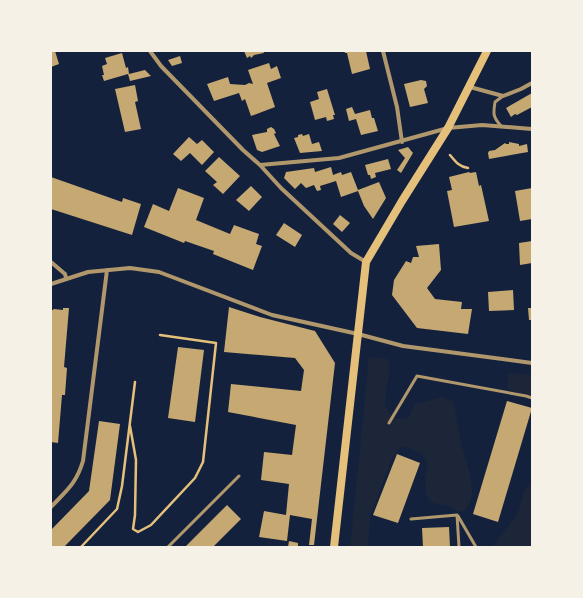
<svg xmlns="http://www.w3.org/2000/svg" width="583" height="598" font-family="Lato,sans-serif">
<style>
.green{fill:#1d2539}
.building{fill:#c6a872}
.lines{fill:none;stroke-linecap:round;stroke-linejoin:round}
.path{stroke:#e5c07b;stroke-width:2.5}
.service{stroke:#b1986c;stroke-width:3}
.minor{stroke:#b1986c;stroke-width:4}
.secondary{stroke:#e5c07b;stroke-width:8}
</style>
<rect width="100%" height="100%" fill="#14213d"/>
<path class="green" d="M369,357L388,359L390,370L386,388L385,406L394,419L408,418L415,404L443,397L454,402C456,415 458,428 461,442C464,461 483,496 463,512L457,511L449,506L433,503C431,501 428,498 427,496C424,491 427,468 427,460C419,452 413,447 401,447L391,461L370,516L368,547H350Z
M508,373L532,375V396L513,395L508,388Z
M532,484V547H492L517,515L525,489Z"/>
<path class="building" d="M51,51H55L59,64L51,67Z
M244,51H263L264,53L254,55L251,58L250,56L247,58Z
M344,51H366L370,69L352,74L347,53H345Z
M122,53L126,68L128,67L129,74L145,70L151,76L130,81L128,74L104,81L102,75H104L102,66L107,64L105,58Z
M180,56L182,63L172,66L168,60Z
M269,63L271,69L277,66L281,78L267,83L275,107L251,116L245,99L242,101L239,93L214,101L207,84L228,77L230,84L245,85L249,83L253,84L248,70Z
M421,80L426,81L427,86L424,89L428,103L410,107L404,84Z
M135,85L138,101L135,102L141,129L125,132L115,89Z
M327,89L335,115H333L334,119L327,121L326,117L315,120L310,102L319,99L317,92Z
M532,93V107L517,115L515,114L511,117L506,108Z
M352,107L355,114L370,110L372,118H374L378,131L361,135L356,119L349,121L346,109Z
M271,127L274,129L276,133L274,134L280,146L262,152L257,150L252,135L267,132V129Z
M302,134L303,136L309,134L312,144L319,142L322,151L300,153L294,138L298,137V135Z
M189,137L197,144L202,140L214,152L202,165L190,153L181,161L173,154Z
M509,142L519,144V146L527,144L528,152L489,159L488,153L489,151L495,150L505,143L506,144H509Z
M408,147L413,153L401,173L397,170L405,158L398,150Z
M219,157L240,176L223,194L213,185L217,182L205,171Z
M388,159L391,169L375,173L376,177L371,179L370,175H368L365,165Z
M331,167L333,175L341,172L342,175L351,172L358,190L379,182L386,198L373,219L364,206L358,191L341,197L336,181L320,186L321,190L317,191L314,185L306,188L301,183L295,189L284,178L286,172L314,168L315,172Z
M469,172L470,173L476,172L479,186L481,185L489,221L454,227L447,191L452,190L449,177Z
M51,177L122,202L123,198L141,204L132,235L51,209Z
M251,186L262,197L249,211L236,200Z
M178,188L204,198L196,220L230,234L234,225L259,234L256,244L262,246L253,270L213,254L214,251L185,241L184,243L144,227L153,204L169,211Z
M532,188V219L520,221L515,191Z
M340,215L350,223L342,232L333,224Z
M284,223L302,235L295,247L276,235Z
M532,241V263L520,265L519,243Z
M439,244L441,270L427,288L435,299L462,302L461,309H472L468,334L417,328L392,295L394,280L406,261L411,263L413,257H419L416,246Z
M513,290L514,310L489,311L488,292Z
M229,307L260,317L315,331L335,363L314,545H309L312,519L290,515L287,541L259,537L264,511L286,515L289,484L261,480L264,452L292,455L296,425L228,412L231,384L301,391L304,370L295,358L224,352Z
M63,308H69L64,367L67,368L65,395H62L58,443L51,442V311L54,309L63,310Z
M528,308H532V320H529Z
M178,347L204,350L195,422L168,418Z
M507,401L532,408L498,522L473,514Z
M99,421L120,424L110,500L64,547H51V530L89,491Z
M397,454L420,463L398,523L373,515Z
M227,505L241,519L213,547H185Z
M449,527L450,547H423L422,528Z
M289,541L298,543V547H288Z"/>
<g class="lines">
<path class="path" d="M450,155C455,161 459,167 468,168
M130,426L136,460L135,515L133,529L138,532L151,525L195,478L203,462L216,343L160,335
M81,547L117,509L122,486L135,382"/>
<path class="service" d="M501,126C493,117 493,114 495,102L503,96
M389,423L417,376L526,396L532,398
M458,516L476,547
M411,519L457,515L459,547
M168,547L239,476"/>
<path class="minor" d="M150,51L161,66L243,150L260,165L281,188L351,253L366,262
M383,51L397,107L402,142
M470,87L503,96L521,89L532,83
M260,165L339,158L448,128L482,125L532,129
M51,262L65,274L66,278
M51,284L88,272L130,268L159,272L272,315L358,334L403,346L532,363
M51,507C67,490 76,484 83,461L107,270"/>
<path class="secondary" d="M334,547L366,262L402,201L448,128L487,51"/>
</g>
<rect width="583" height="598" fill="none" stroke="#f6f1e7" stroke-width="104"/>
</svg>
